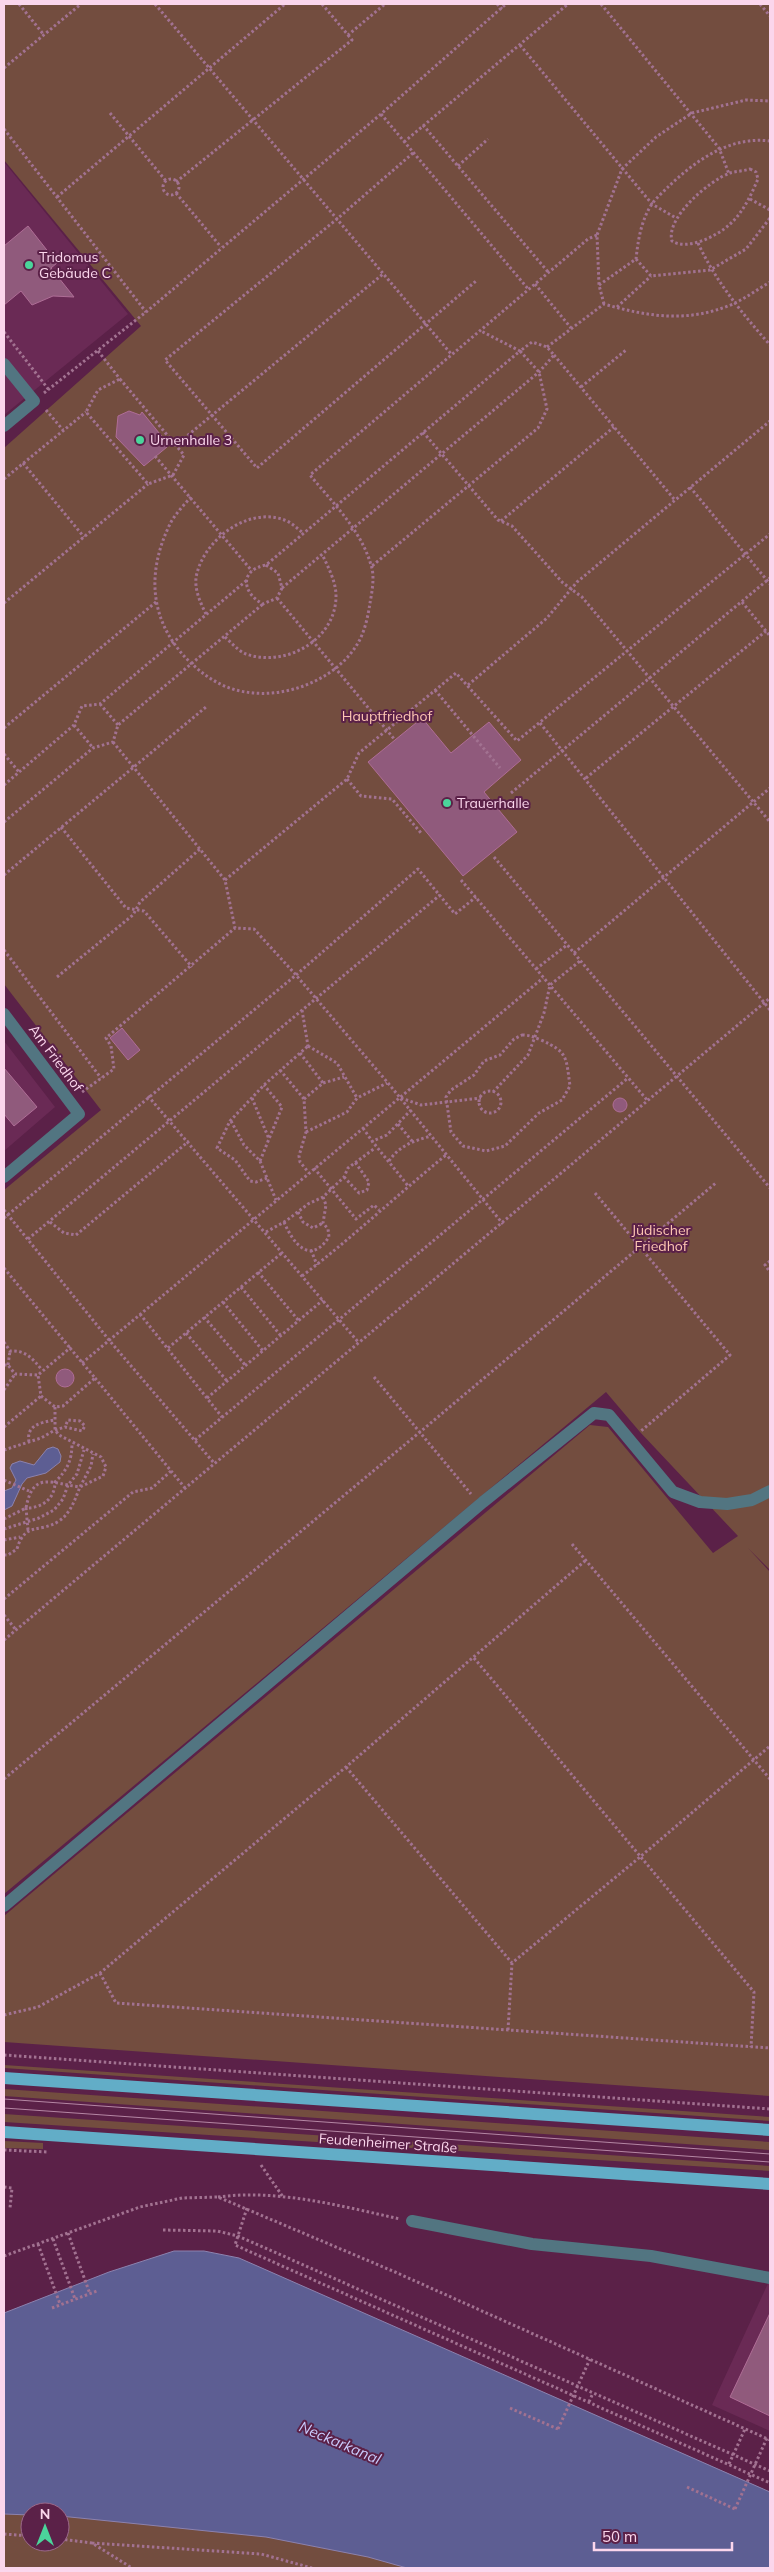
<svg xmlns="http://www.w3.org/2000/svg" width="774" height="2572" font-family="Mulish,sans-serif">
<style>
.built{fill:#6a2a55}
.green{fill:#734d3f}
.water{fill:#5d5e93;stroke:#8c82ae}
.building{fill:#905a7c;stroke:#af6d96}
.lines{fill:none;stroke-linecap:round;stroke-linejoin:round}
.path{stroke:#a27291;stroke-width:3;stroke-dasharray:2.5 2.5;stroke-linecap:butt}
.minor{stroke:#527581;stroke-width:12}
.major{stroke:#62adc7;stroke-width:12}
.tram{stroke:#b587a4;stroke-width:1}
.path-bridge{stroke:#a27291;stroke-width:3;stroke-dasharray:2.5 2.5;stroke-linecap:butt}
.poi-dot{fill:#4bd49b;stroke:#5b2148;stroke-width:2}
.labels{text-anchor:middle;stroke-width:4;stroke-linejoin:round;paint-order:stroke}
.poi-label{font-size:14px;fill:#fbd6ec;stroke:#5b2148;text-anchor:start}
.park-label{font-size:14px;fill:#fec8b3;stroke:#5b2148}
.street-label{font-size:14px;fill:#fbd6ec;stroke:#5b2148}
.water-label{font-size:15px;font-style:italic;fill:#c9ccfd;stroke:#5b2148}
</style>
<rect width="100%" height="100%" fill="#5b2148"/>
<path class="built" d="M4,162L128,314L4,415Z
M4,1041L55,1107L4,1151Z
M770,2279V2431L712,2405Z"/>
<path class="green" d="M4,4H770V1570L748,1548L770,1572V2096L4,2042V1916L590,1425L608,1427L713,1553L738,1536L640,1432L606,1392L4,1894V1190L101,1110L4,984V448L141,326L4,160Z
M4,2065L770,2117V2121L4,2068Z
M4,2089L770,2142V2150L4,2096Z
M4,2114L770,2166V2171L4,2122Z
M4,2141L43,2143V2149L4,2148Z
M4,2509L30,2512V2542H60V2513L150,2520L342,2547L416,2568H4Z"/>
<path class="water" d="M53,1447L58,1449L61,1456L60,1462L46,1473L27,1478L22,1484L12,1506L4,1510V1491L12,1488L16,1480L10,1468L12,1464L20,1461L34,1465L47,1449Z
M174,2251H204L239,2258L770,2492V2568H407L368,2557L266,2537L60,2516V2512H30V2515L4,2514V2313L109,2272Z"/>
<path class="building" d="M28,226L57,263L51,268L74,297L53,296L32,305L21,291L4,305V246Z
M129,411L140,415L142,412L164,439L162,440L167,447L144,466L116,437L118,416Z
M422,718L451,753L489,722L521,760L484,792L517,832L463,876L368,762Z
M122,1028L140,1050L128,1060L110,1038Z
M4,1068L37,1107L14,1126L4,1114Z
M613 1105a7 7 0 1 1 14 0a7 7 0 1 1-14 0Z
M56 1378a9 9 0 1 1 18 0a9 9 0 1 1-18 0Z
M770,2313V2416L730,2397Z"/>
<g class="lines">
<path class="path" d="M19,4L44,35
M155,4L452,355
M322,4L348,35L385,4
M497,4L502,9
M601,4L719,148L729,174
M760,4L770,16
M520,45L652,204L676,218
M4,68L81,4
M110,113L166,181
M381,114L529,290
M423,125L549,273
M4,129L146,312
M404,142L568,4
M413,153L337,219L165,360L257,468L476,281
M458,166L488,139
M750,169L756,172L758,179C751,195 743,213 729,225C717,236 687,251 672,241C665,218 710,180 730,173C737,171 744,171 750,169Z
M163 187a8 8 0 1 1 16 0a8 8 0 1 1-16 0Z
M176,182L352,40L348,35
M176,193L221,247
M57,197L285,4
M750,199L770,210
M698,243C716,282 742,313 770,345
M636,259L651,276L710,270L746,249L770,218
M535,284L571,328
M599,285L636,259C638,241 641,220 652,204C656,198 663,192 668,187C696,160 730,136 770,141
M604,304L599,285L597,235L622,169L656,137L692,113L746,100L770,101
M617,307L651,276
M4,332L49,390
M547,347L604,304C649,317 688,323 733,304C746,298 758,289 770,282
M98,351L120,379
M554,355L674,499
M120,379L184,455L173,475L148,484L86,412L98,390Z
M581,387L626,350
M44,393L146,312L381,114L506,4
M46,410L63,430
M423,432L498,520L512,526L563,583L582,597L770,822
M176,445L383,274
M155,456L252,571
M23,463L84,537
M4,479L86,412
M690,487L770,584
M191,497C184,505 175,514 170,524C147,571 149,618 185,657C201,674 222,689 246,692C287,699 337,679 358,643C365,631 368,616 370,603C372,592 375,576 371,565C361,530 332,502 310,475L588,239L597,235
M501,521L614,427
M266,565L278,573L282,588L277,598L263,604C242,593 239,570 266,565L520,351L481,331
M282,588L539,372L554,355L547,347L532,342L520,351L539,372L547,409L538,428L372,566
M277,598L395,740
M742,602L770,636
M4,603L148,484
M206,614C200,602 193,587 197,573C206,538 250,505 287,521C293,524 298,529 303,533
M225,637C231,642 238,651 246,654C285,668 336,640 336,596C336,582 329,569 323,556
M468,685L547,618L577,582L770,421
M435,690L500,768
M100,704L118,725
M540,723L770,1010
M74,725L93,748
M4,728L156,602
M113,742L225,880L235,928L254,929L296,975L388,1083L503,1224
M4,754L19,772
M586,778L766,631
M347,779L361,796L392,799L421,833
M4,785L74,725L82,706L100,704L246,581
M511,793L770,578
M4,822L93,748L113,742L118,725L263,604
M61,827L126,908L144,911L192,967
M494,857L770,1188
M4,875L206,707
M225,880L347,779L359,753L456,673L517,741L770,534
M461,880L647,1100
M4,950L101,1078
M574,953L770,788
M536,969L567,945
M57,977L133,915L140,902L200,849
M302,1010L308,1046
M522,1035C529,1035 534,1037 541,1040C568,1052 566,1057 570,1086L562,1100L539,1113L505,1146L486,1151L463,1146L451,1132L446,1097L451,1090L474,1075L484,1061L500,1055L514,1039Z
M308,1046L337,1063L357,1098
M300,1053L323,1083
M280,1070L304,1099L306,1132L299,1156L300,1162L309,1173
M479 1102a11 11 0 1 1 22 0a11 11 0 1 1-22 0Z
M82,1092L114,1069L111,1046L106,1038L235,928
M493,1092L528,1055L544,1013L550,985L580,961
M148,1096L359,1343
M252,1098L269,1139
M401,1098L421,1105L481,1098
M304,1099L323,1083L344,1077
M231,1121L244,1145L260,1161L276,1200
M398,1124L412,1141
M363,1128C377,1149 393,1166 408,1186
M306,1132L347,1112L357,1098L387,1083
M371,1142L387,1135L411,1110
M260,1161L282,1107L264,1085
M389,1161C399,1146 413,1141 431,1136
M314,1168L356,1219L374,1205L379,1210
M344,1177L359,1193L367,1190L369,1182L355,1162
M267,1178L256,1182L250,1181L235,1160L217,1148L230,1121L264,1085L308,1046
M595,1193L730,1355L641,1431
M4,1210L109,1340L214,1463
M298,1212L303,1222L313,1228L323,1223
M4,1218L296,975L418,869L455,914L476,897
M50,1222L64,1233L76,1235L189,1141
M284,1222C293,1243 310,1266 329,1237L328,1229L323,1223L326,1205L323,1197
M266,1232L286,1221L308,1204L323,1197L344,1177L348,1168L375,1148
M28,1239L440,895
M311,1250L317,1265
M770,1261L765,1265L770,1272
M4,1268L70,1348
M258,1272L299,1321
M302,1276C352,1238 397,1195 446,1155
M241,1287L281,1336
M223,1302L263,1351
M140,1314L222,1417
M204,1317L246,1366
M186,1333L227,1381
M4,1342L10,1351C26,1350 33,1359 42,1370
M70,1348L95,1378L63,1406L55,1407L41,1396L38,1375Z
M168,1348L283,1252
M82,1363L543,978
M4,1365H8L15,1374L38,1375
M8,1365L10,1351
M374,1377L471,1494
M95,1378L185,1488
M4,1390L15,1374
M207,1398L323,1300
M4,1427L41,1396
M195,1440L628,1078
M29,1442C26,1425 40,1423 54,1420
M4,1450L41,1438L55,1430L65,1427L82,1431L85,1426L80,1421L68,1420L65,1427
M4,1480L29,1491
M4,1519L26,1508C33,1471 50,1483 80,1487L91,1466L93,1454
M4,1529L39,1518L54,1510L63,1499L68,1485L77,1474L84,1450
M28,1530L26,1508C42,1508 55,1499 55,1482C67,1470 72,1461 72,1443
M4,1540L20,1537
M572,1544L770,1779
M4,1555H8L17,1549C25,1521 39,1534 59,1521C71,1513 75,1499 80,1487L103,1476L106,1467L101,1457L59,1435L55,1430V1407
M4,1599L133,1492L152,1488L171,1471
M4,1615L16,1630
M4,1640L770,998
M474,1658L754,1992L751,2047
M346,1767L512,1963L640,1857L770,1746
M4,1779L420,1432L717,1182
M100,1973L116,2003L770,2048
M4,2015L38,2007L100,1973L346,1767L586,1560
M508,2030L512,1963
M4,2055L770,2109
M4,2150L48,2152
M261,2165L283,2197
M4,2187L12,2188L10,2208
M218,2197C278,2189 341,2206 400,2219
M247,2208L235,2245L770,2483
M163,2230L217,2231L238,2236L770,2471
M68,2233L90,2294
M53,2239L75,2299
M38,2244L60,2304
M4,2256L140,2207L182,2198L218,2197L395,2272L770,2440
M52,2308L97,2291
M589,2402L593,2393
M510,2408L558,2429
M729,2464L745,2429
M687,2487L735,2509
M4,2534L30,2536
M60,2539L92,2543L132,2568
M92,2543L261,2554L312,2568"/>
<path class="minor" d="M4,364L34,401L4,426
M4,1014L79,1114L4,1177
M4,1906L483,1502L594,1413L609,1415L673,1492L700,1502L727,1504L752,1500L770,1491
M412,2221L532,2244L651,2256L770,2278"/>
<path class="major" d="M4,2078L770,2130
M4,2132L770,2184"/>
<path class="tram" d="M4,2099L770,2154
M4,2108L770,2162"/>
<path class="path-bridge" d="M558,2429L590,2359
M735,2509L767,2438"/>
</g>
<g class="poi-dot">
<circle cx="29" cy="265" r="5"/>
<circle cx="140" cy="440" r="5"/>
<circle cx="447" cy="803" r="5"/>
</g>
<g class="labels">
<g class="poi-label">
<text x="39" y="262">Tridomus<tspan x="39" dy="16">Gebäude C</tspan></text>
<text x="150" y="445">Urnenhalle 3</text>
<text x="457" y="808">Trauerhalle</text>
</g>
<g class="park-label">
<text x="387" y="721">Hauptfriedhof</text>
<text x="661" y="1235">Jüdischer<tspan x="661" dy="16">Friedhof</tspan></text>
</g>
<g class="street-label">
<text transform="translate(56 1058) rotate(53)" y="5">Am Friedhof</text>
<text transform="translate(388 2143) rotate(4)" y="5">Feudenheimer Straße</text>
</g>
<g class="water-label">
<text transform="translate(340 2443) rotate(23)" y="5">Neckarkanal</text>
</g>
</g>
<rect width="774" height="2572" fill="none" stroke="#fbd6ec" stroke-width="10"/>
<g transform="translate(45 2527)"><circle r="24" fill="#5b2148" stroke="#9b698a"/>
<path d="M0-4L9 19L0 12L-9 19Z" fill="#4bd49b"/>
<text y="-8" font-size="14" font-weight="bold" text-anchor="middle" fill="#fbd6ec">N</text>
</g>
<path d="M594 2542v8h138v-8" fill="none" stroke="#fbd6ec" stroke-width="2.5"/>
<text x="602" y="2542" font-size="15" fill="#fbd6ec" stroke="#5b2148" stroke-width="4" paint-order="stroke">50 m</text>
</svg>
